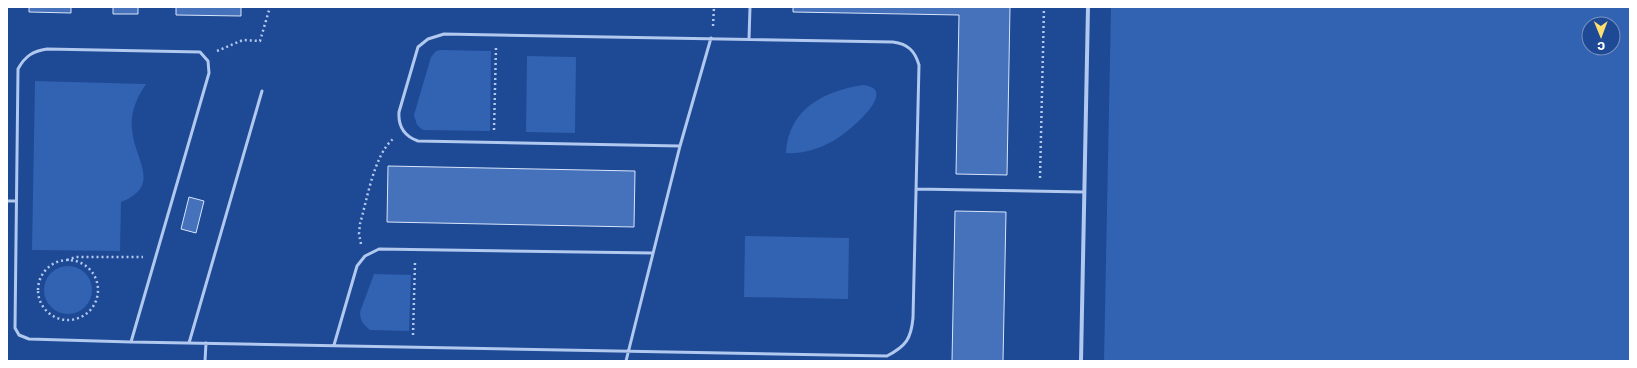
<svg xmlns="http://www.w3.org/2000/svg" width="1637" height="368" font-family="Rubik,sans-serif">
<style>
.green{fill:#3262b2;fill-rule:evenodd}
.building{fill:#4672bb;stroke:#d7e5fa}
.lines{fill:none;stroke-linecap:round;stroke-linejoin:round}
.path{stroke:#b1c8ef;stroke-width:2.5;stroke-dasharray:2 3;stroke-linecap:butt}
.service{stroke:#b1c8ef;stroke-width:3}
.minor{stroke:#b1c8ef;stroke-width:4}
</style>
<rect width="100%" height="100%" fill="#1e4995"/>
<path class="green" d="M1111,7H1630V361H1104ZM1589,24H1613V48H1589Z
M441,50L491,51L490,131L423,130L417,125L414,115L431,57L436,51Z
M527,56L576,57L575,133L526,132Z
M35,81L146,84C137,97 130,113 132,129C134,160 163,185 121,202L120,251L32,250Z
M863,85C902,89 845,135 833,141C819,149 803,154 786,153C788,109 824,91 863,85Z
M745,236L849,238L848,299L744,297Z
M44 290a24 24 0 1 1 48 0a24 24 0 1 1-48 0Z
M374,274L411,275L409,331L370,330C364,325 360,321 360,312Z"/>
<path class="building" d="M29,7H71V13L29,12Z
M113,7H138V14H113Z
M176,7H241V16L176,15Z
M793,7H1010L1007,175L956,174L959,15L793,12Z
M388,166L635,171L634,227L387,222Z
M189,197L204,201L196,233L181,229Z
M955,211L1006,212L1003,361H952Z"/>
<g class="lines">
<path class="path" d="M713,26L714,7
M217,51L243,40L260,41L270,7
M494,130L496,47
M1040,178L1044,7
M361,244L359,234L360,224C367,200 374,155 393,139
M67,260L76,257H143
M38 290a30 30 0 1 1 60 0a30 30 0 1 1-60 0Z
M413,335L415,262"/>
<path class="service" d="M749,39L750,7
M916,189L1084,192
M7,201H16
M131,342L29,339L19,335L15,328L18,69C25,56 33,51 47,49L200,52L208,61L209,73L131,342L887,356C906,346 911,339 913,318L919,65C915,51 908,44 893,42L444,34L428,39L418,47L399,112C398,126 404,136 418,141L680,146
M189,343L262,91
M334,345L357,266L365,256L379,249L653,253
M205,361L206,343
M626,361L680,146L711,38"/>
<path class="minor" d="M1081,361L1088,7"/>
</g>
<rect width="1637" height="368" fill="none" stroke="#ffffff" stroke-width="16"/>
<g transform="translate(1601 36) rotate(179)"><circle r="19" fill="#1e4995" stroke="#7892bf"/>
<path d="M0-3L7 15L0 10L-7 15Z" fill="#fdde70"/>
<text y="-6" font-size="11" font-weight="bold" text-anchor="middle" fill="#ffffff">С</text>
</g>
</svg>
